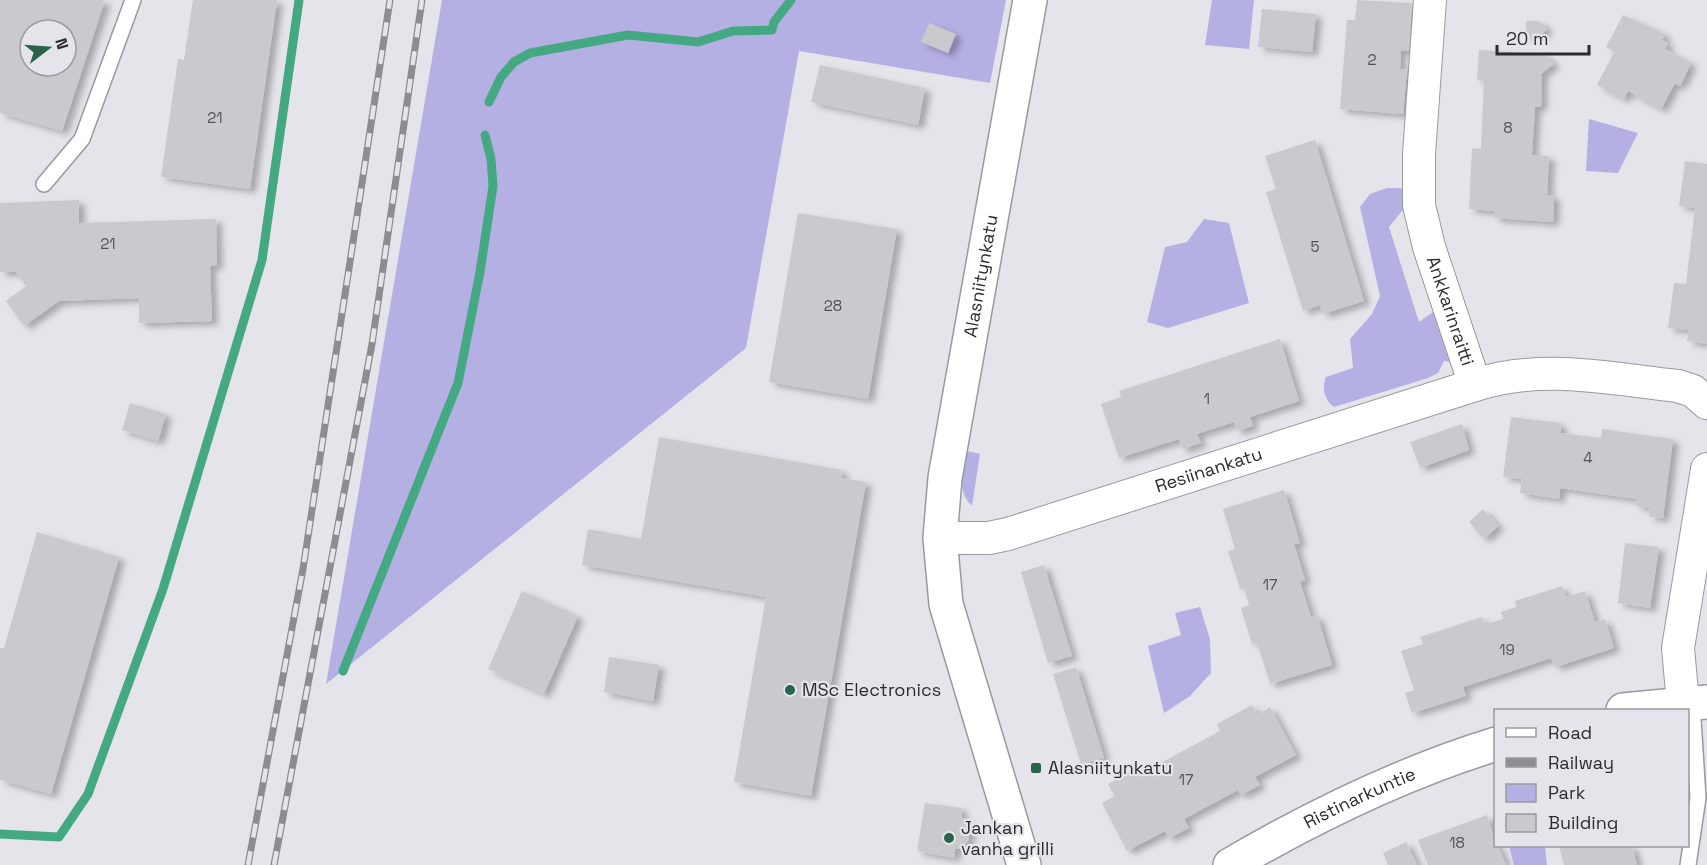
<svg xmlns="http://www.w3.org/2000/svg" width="1707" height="865" font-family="'Space Grotesk',sans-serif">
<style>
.green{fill:#b5b0e4}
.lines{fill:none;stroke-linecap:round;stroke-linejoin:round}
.stream{stroke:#44a983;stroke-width:9}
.building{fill:#c9c9ce;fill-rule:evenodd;filter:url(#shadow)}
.service-casing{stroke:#99999e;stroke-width:18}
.minor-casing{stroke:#99999e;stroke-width:34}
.tertiary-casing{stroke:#99999e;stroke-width:36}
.secondary-casing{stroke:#99999e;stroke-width:36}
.service{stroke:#fff;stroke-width:15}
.minor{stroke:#fff;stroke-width:32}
.tertiary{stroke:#fff;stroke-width:33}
.secondary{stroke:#fff;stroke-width:33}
.rail-casing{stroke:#8d8c90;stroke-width:7}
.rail{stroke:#e5e4ea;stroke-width:4.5;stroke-dasharray:14;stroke-linecap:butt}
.poi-dot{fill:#29634c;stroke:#e5e4ea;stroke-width:2}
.labels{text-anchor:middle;stroke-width:4.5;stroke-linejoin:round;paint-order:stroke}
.number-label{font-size:15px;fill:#535356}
.street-label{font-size:18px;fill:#2c2c2e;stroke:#e5e4ea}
.poi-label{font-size:18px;fill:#2c2c2e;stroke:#e5e4ea;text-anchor:start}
</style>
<defs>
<filter id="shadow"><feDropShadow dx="6" dy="4" stdDeviation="3" flood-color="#0004"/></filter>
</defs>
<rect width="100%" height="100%" fill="#e5e4ea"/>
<path class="green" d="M442,0H1006L990,83L799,51L746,348L326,684Z
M1212,0H1254L1249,49L1205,45Z
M1589,119L1638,133L1618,173L1586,171Z
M1387,188H1400L1407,191L1406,206L1389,227L1419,322L1433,312H1438L1451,362L1444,361L1438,373L1428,378L1334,407C1325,401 1321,387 1326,377L1353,368L1350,339L1372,314L1380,296L1360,207L1370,194Z
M1204,219L1229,223L1249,303L1168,328L1147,322L1165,247L1187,242Z
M967,451L980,454L972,506C956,491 963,471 967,451Z
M1200,607L1210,639L1211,673L1190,696L1164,713L1148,646L1181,635L1175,613Z
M1509,846H1545L1547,865H1514Z"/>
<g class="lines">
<path class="stream" d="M489,102L501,77L514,62L530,53L628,35L698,42L733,31L772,30L774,22L791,0
M343,671L458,383L480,272L493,186L491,159L485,135
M0,834L59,837L88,794L163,589L262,260L299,0"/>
</g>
<path class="building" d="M0,0H105L62,131L0,113ZM30,30H66V66H30Z
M193,0H277L250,189L161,177L178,59L184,60Z
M1357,0L1412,3L1409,51L1401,50L1400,69H1407L1403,114L1340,109L1347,20H1355Z
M1262,9L1316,14L1312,52L1258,47Z
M1623,15L1665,34L1662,40L1668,43L1665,49L1691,63L1680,86L1675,83L1661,109L1628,91L1624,99L1597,85L1614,52L1606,47Z
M1526,21H1539L1547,29L1539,37H1526Z
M929,23L956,34L948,53L921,42Z
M1479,50L1544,54L1554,64L1542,73L1541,107H1535L1532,155L1549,156L1547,195L1554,196L1553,222L1494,218L1495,211L1469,209L1472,148L1481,149L1484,81L1477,80Z
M820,65L925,88L918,125L811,102Z
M1315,140L1364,301L1323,314L1320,305L1303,311L1266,192L1276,189L1265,156Z
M1685,161L1707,164V344L1687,341L1689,330L1668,328L1674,283L1686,284L1695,208L1679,206Z
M79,200V223L216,219L217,265L210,266L212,321L139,323V298L59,301L24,326L6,301L26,286L16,272H0V203Z
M798,213L897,229L868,399L769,382Z
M1280,339L1299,401L1250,417L1253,426L1237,431L1234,422L1197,434L1201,443L1182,449L1179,439L1119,458L1101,404L1121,397L1119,391Z
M130,403L166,414L158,441L122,430Z
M1511,417L1561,423L1560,433L1601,438L1602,429L1673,439L1663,518L1649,517L1650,508L1636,506L1637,499L1560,488L1559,499L1520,493L1522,479L1503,477Z
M1462,424L1469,450L1420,468L1410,442Z
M659,437L842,470L841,478L866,482L811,796L734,782L766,597L582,565L588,529L641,539Z
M1284,490L1300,543L1294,544L1305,580L1300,582L1311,617L1317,615L1332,665L1270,684L1257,642L1252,644L1241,608L1249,605L1244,588L1240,589L1228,551L1235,549L1223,509Z
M1483,509L1498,526L1484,539L1469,522Z
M37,532L119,557L51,794L0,780V648H4Z
M1625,543L1659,547L1650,608L1618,603Z
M1044,565L1072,656L1048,663L1021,572Z
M1562,586L1566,597L1585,591L1595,622L1605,619L1614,648L1555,667L1551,658L1463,687L1466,696L1412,713L1405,693L1414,690L1401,651L1423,644L1420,637L1482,617L1485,625L1503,619L1501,612L1516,607L1515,601Z
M522,591L578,616L544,694L488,669Z
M609,657L659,665L653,701L604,692Z
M1076,667L1104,758L1081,764L1053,674Z
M1252,705L1257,715L1270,707L1296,755L1255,777L1260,785L1241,795L1238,790L1184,819L1189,828L1169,838L1165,831L1127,851L1102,803L1115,796L1108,784L1143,765L1146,771L1220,731L1217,724Z
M925,803L962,808L961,817L967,820L970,831L968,841L962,848L955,849L954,858L917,851Z
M1487,815L1496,846H1498L1506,865H1428L1418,840Z
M1406,842L1417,865H1388L1383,853Z
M1559,846H1632L1637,865H1564Z"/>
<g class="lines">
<g class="service-casing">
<path id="service" d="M44,184L82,139L133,0
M1688,865L1698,798L1692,703"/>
</g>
<g class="minor-casing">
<g id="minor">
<path id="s1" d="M1430,0L1419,154V205L1429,247L1475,385C1542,363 1609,379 1678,386L1693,391L1707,403"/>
<path id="s2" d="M940,538H989L1008,534L1475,385"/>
<path d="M1683,703L1678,648L1707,469"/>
</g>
</g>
<g class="tertiary-casing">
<g id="tertiary">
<path id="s3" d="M1024,865L946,604L940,538L945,478L1030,0"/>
</g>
</g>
<g class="secondary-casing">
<g id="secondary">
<path d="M1623,710L1707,702"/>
<path id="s4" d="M1230,865C1314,816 1402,773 1496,744"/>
</g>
</g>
<use href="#service" class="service"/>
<use href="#minor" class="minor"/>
<use href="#tertiary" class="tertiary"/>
<use href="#secondary" class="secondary"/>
<g class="rail-casing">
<path id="rail" d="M248,865L303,569L390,0
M274,865L372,344L422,0"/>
</g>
<use href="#rail" class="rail"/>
</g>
<g class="poi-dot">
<circle cx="790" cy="690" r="6"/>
<rect x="1030" y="762" width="12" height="12" rx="3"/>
<circle cx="949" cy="838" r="6"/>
</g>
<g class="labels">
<g class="number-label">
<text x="1372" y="65">2</text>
<text x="215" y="123">21</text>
<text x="1508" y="133">8</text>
<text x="108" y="249">21</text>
<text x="1315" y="252">5</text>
<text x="833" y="311">28</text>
<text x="1207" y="404">1</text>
<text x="1588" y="463">4</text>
<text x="1270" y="590">17</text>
<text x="1507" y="655">19</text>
<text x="1186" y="785">17</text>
<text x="1457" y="848">18</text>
</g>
<g class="street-label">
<text dy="6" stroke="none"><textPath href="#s3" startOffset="604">Alasniitynkatu</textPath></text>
<text dy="6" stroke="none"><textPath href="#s1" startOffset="316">Ankkarinraitti</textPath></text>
<text dy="6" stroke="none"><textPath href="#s2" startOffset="279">Resiinankatu</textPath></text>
<text dy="6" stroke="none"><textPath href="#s4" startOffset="146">Ristinarkuntie</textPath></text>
</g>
<g class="poi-label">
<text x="802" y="696">MSc Electronics</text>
<text x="1048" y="774">Alasniitynkatu</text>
<text x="961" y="834">Jankan<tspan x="961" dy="21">vanha grilli</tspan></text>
</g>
</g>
<rect x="1494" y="709" width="195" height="138" fill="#e5e4ea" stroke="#9b9a9f" stroke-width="1.5"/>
<rect x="1506" y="728" width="30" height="9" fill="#ffffff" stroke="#9b9a9f" stroke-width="1.5"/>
<text x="1548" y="739" font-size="18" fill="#2c2c2e">Road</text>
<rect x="1506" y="758" width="30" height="9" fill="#8d8c90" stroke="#9b9a9f" stroke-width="1.5"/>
<text x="1548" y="769" font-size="18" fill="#2c2c2e">Railway</text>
<rect x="1506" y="784" width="30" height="18" fill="#b5b0e4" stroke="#9b9a9f" stroke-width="1.5"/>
<text x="1548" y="799" font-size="18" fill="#2c2c2e">Park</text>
<rect x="1506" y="814" width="30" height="18" fill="#c9c9ce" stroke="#9b9a9f" stroke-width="1.5"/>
<text x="1548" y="829" font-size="18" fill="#2c2c2e">Building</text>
<g transform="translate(48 48) rotate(73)"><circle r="28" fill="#e5e4ea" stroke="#9b9a9f" stroke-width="1.5"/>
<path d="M0-4.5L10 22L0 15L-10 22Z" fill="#29634c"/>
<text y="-9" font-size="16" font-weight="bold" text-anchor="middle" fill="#2c2c2e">N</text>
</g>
<path d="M1497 45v9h92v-9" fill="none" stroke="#2c2c2e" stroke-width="3"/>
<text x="1506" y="45" font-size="18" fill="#2c2c2e" stroke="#e5e4ea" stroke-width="4.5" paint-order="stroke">20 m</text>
</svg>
